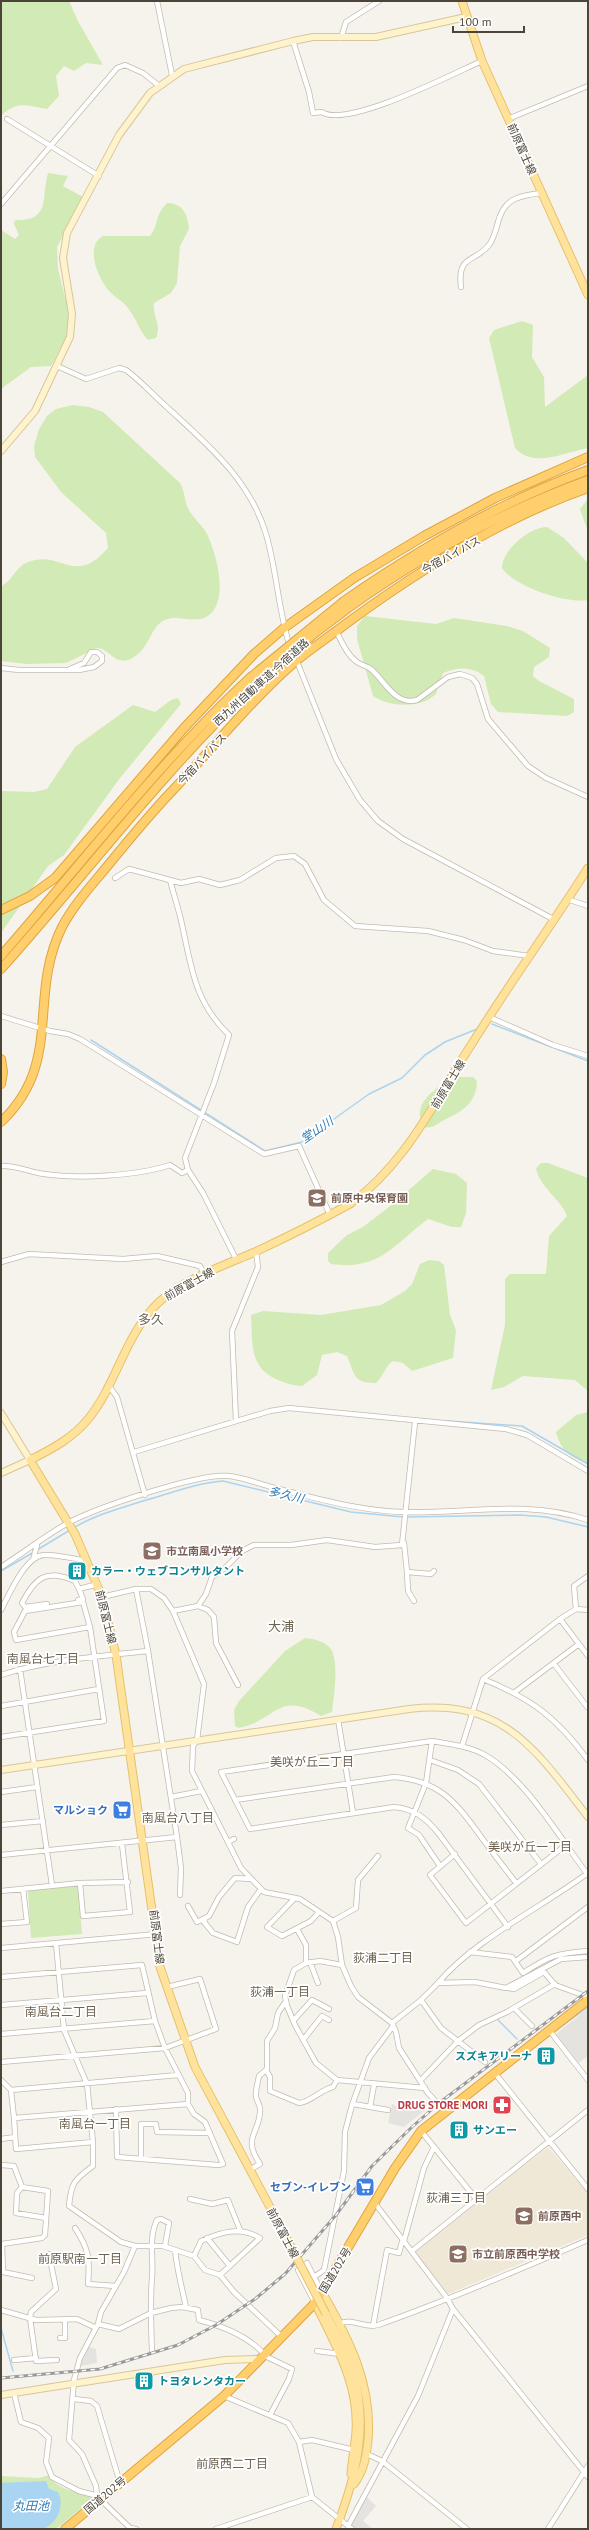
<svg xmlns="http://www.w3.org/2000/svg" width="589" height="2530" font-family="'PT Sans','Noto Sans JP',sans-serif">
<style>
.education{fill:#efe8d6}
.green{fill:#d2eab5}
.parking{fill:#e5e3e0}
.water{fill:#a9d4f2}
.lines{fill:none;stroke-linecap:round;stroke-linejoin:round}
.stream{stroke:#a9d4f2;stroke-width:1.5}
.street-casing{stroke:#c2bbae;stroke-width:6}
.secondary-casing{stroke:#d6c79b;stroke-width:8}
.primary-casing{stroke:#e6c16a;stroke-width:9}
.highway-casing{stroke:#e0a43c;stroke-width:10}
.street{stroke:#fff;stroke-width:4.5}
.secondary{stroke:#fff3cd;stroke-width:6}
.primary{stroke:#ffe39c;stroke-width:7}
.highway{stroke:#ffcf6e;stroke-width:8}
.rail-casing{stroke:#9a9a9a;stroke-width:3}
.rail{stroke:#fff;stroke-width:1.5;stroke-dasharray:4.5;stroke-linecap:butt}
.primary-bridge-casing{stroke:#e6c16a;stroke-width:9;stroke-linecap:butt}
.highway-bridge-casing{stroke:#e0a43c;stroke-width:10;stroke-linecap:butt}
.primary-bridge{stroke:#ffe39c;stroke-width:7}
.highway-bridge{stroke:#ffcf6e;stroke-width:8}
.labels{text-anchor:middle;stroke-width:3.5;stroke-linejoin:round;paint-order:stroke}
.street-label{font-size:11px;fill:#4b4439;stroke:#fff}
.education-label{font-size:11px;font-weight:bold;fill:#785e54;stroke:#fff;text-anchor:start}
.culture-label{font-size:11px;font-weight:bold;fill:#0d838f;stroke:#fff;text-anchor:start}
.shop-label{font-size:11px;font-weight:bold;fill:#366cbe;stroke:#fff;text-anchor:end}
.health-label{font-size:11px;font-weight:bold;fill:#be3a42;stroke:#fff;text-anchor:end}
.water-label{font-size:12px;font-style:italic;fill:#2e7ab2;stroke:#fff}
.neighbourhood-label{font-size:12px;fill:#6e6250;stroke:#fff}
.quarter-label{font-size:13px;fill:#6e6250;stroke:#fff}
</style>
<rect width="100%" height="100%" fill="#f6f3ec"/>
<path class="education" d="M548,2147L588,2194V2235L448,2294L415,2252Z"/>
<path class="green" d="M69,1L78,21L103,65L86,63L74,71L64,66L56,76L59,96L47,109C26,106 18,100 1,116V2Z
M48,173L68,176L63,186L83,197L57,247L58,269L68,309L69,325L66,338L51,366L31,367L1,389V230L15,239L19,235L14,224L15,220C51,222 41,197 48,173Z
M167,203C183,203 188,215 189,229L180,246L177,283L171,293L154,303C152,316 162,325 156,338L148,340C140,332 137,320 130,311C125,302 117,299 110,292C98,279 84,246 103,236H150C159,225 154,216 167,203Z
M522,321L533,325L532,357L544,377L545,407L588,375V448C565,452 534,469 515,448L489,338L494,330Z
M73,405L89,407L103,412L180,483C185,491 184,500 188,508C192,517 201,524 206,532C216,551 231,604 206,617C192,624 178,614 165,620C152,625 150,644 139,653C117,673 111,648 97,648L66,663L26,664L1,661V586C13,581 15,567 28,562C61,549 74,587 108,548L106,533L61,492L35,457L34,446L39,429L47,416L56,409Z
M588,499V532L580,509Z
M547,527L564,538L588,563V600C566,604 515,587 502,568C502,550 530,527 547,527Z
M365,616L436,624L454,618L507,626L523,631L550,648L549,657L534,667L533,676L539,681L574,699V712L567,716L498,712L491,704L484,676C471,666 457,667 443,673L436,694C421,709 389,707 373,696L357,639V626Z
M178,698L181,704L120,778L64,855L48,866L1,933V791L34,792L47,789L75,747L133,705L155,712L171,700Z
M457,1077H473L477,1081C477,1102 462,1112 446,1119C436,1124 434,1129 423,1127C422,1123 419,1117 420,1112C421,1096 444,1082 457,1077Z
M541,1163H548L588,1178V1391L575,1380L523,1376L504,1387L491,1390L505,1325V1279L510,1274H546L549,1236L567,1216C560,1198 539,1187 536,1168Z
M433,1169L456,1174L467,1183L466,1213L461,1227H452L428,1219C393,1245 380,1271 331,1264L328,1261V1253L347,1235L363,1227L389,1207Z
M429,1260L439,1261L444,1265L450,1315L456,1330L453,1358L412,1371L403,1363L393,1361C385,1366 383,1377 376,1383C353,1383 355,1375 347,1356L337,1352L322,1355L317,1375L302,1386C294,1386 286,1383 278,1380C248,1367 253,1343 251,1315L263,1311L321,1315L381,1305L405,1291L412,1284L420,1264Z
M588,1412V1463C571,1459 560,1449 556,1432L576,1415Z
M305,1638C314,1639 325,1641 331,1649C339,1662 334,1697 332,1712L321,1716C277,1690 278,1720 239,1728L235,1726L234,1710L239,1701L285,1651Z
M75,1885L78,1887L82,1934L31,1938L28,1891Z
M49,2475C55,2490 82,2493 95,2497L56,2529H1V2476L39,2478Z"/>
<path class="parking" d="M588,2008V2056L579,2063L556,2034Z
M392,2104L401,2108L425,2110L404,2127L388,2123Z
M89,2347L96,2349L97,2363L80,2366Z
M367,2497L376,2506L363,2521L373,2529H356L351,2525Z"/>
<path class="water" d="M46,2481L49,2489L58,2492C65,2505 58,2524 42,2529C30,2530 13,2529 1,2529V2483Z"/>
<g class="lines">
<path class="stream" d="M492,1024L588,1061
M91,1040L265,1151L302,1142L369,1094L402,1078L425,1055L445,1042L477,1029
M448,1421L522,1426L588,1464
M407,1517L520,1515L546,1517L588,1527
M75,1527C97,1514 122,1508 146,1500C172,1493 196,1483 223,1481L351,1512L403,1517
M37,1550L70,1530
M1,1571L34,1552
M497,2019L517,2039
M555,2031L588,2007
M1,2328L13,2371"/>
<g class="street-casing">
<path id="street" d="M157,1L172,75
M341,38L346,22L379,1
M293,41L309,92L313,113L322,112C347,129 454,73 482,61
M7,119L99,176
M508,119L588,86
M1,204L117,68L125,65L143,73L158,85
M461,287C457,254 475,263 489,245C493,240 495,232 497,226C503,199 516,196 541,193
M57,366L86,379L119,368L126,370C141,381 154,396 169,409C208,445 250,480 266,534C277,571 278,610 290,647
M336,631C342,642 347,655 357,662C361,665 367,666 371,669C385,681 395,706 417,700L448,677L460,674L472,678L477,684L488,719L528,766L546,778L588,797
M296,659L336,759L360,800L378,821L403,839L553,919
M1,668L19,670H79L94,667L102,661V656L97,652H91L84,663L70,669
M115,878L129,869L181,883L199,879L220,885L240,880L276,858L294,856L305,864L324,900L355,926L428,931L464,940L493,951L529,956
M170,880C173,892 177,904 180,916C191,961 192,1000 229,1035L214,1083L185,1158L188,1170L203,1193L236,1259
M567,899L588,906
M1,1016L50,1031L68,1034L80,1039L264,1154L299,1146L330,1215
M489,1017L553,1045L588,1056
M1,1166C16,1165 29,1172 44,1174C78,1179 137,1176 170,1165L182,1173L188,1170
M1,1262L29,1254L123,1259L157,1256L200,1266L205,1275
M109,1386L117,1397L145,1495
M236,1421L232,1331L258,1267L256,1251
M134,1452L270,1411L289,1408L506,1429L527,1435L588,1471
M404,1543L407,1572L431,1574L434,1571
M33,1560L37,1545
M1,1567C22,1554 46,1535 68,1523C96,1508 200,1472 230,1476C244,1478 257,1483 271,1487C315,1498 359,1511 404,1512C468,1514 525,1499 588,1520
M407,1572L408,1591L414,1601
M136,1589L148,1651L177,1837L181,1868L180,1895
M102,1597L136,1589H151L164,1598L173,1611L204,1684L197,1740L193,1746L192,1771L241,1868L264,1892L300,1899L333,1921L338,1937L342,1965L351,1986L358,1997L392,2023L396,2032L399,2048L428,2093L445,2111
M78,1600L83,1599L79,1589
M47,1604L25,1607L22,1603C35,1578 46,1568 75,1581L79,1589L98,1584
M198,1606L206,1594L212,1577L224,1569L242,1551L254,1545H291L327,1540L375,1547L402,1545L415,1422
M576,1609L574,1586L588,1576
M1,1610C9,1595 25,1556 44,1555C57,1554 74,1559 87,1561
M173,1611L198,1606L208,1610L214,1617L216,1643L238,1685
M560,1619L588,1656
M554,1664L588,1708
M20,1669L52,1885
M1,1675C48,1660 99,1656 148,1651
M483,1679C532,1699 556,1717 588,1760
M515,1692L579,1644
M1,1706L99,1689
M338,1719L353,1813
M1,1737L104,1721L90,1627L83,1602L25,1611L14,1632L16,1640L90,1627
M432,1741L426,1783L408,1828L419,1835L440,1866
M462,1746L483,1679L560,1619L576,1609L588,1610
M430,1760L458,1770L479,1784L541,1864
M1,1792L37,1787
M171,1797L201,1791
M235,1800L394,1777C439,1781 454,1800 479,1834C491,1851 504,1867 516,1883
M1,1825L43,1821
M228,1842L234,1839
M455,1854L430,1875L466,1923L566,1845
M1,1855L177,1837
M80,1883L83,1916L130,1912L122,1844
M1,1891L80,1883L128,1882
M295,1898L267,1927L282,1936L311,1921L319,1912
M188,1906L197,1922L209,1916L219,1897L235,1878L251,1879
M205,1918L204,1922L213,1933L237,1942L248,1907L261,1889
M333,1921L356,1908L358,1880L378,1856
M1,1924L27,1922L23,1889
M508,1927L439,1834C426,1818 415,1809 394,1807L250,1829L221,1772L432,1741C450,1744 469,1746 485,1755C525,1778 560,1838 588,1875
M297,1929L306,1945V1963
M56,1943L64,2030L87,2084L93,2142
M1,1948L157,1934
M470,1952L512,1957L523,1973C549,1956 557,1953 588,1951
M516,1961L588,1907
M310,1962L318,1983
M342,1965L320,1961L306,1963L294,1970L285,1996L287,2006L295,2025L316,2063L337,2080L425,2088
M1,1977L142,1965L155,2021L165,2048L188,2093V2104L194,2114L205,2122L223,2164L218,2165L117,2157L116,2109
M438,1983C474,1940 542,1907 588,1873
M508,1988L514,1989L544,1972L555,1985L588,1997
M421,2000L441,2028L485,2062
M1,2005L147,1993
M514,2008L532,2026
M293,2021L312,2000L329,2009
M392,2023L421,2000L438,1983L475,1982L506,1988L561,1959L588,1957
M549,2030L588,2080
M1,2034L155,2021
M303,2040L322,2016L329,2020
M1,2062L165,2048L216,2029L200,1979L167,1987
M266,2070L270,2077V2091L299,2103C311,2102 320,2090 333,2087L337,2080
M494,2072L588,2189
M1,2080L11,2090L14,2118L188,2104
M420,2081L458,2041L479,2025L507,2012L555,1984
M11,2090L178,2075
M353,2104L388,2110
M370,2107L374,2085
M14,2118L16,2149L93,2142V2166C74,2180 71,2183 69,2206L121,2242L135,2246H163L194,2256L205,2270L220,2275L234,2292L282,2337
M421,2131L477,2200
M1,2139L15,2137
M141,2159V2124H156L157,2132L210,2133
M1,2165L14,2166L22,2187L48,2191L45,2235L42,2238L2,2244L3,2272H1
M251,2169L260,2164C241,2136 261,2133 260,2109C260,2105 257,2101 256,2097C255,2091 258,2082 259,2076L267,2069V2041L275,2028L278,2013L286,2001
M22,2187L17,2193L16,2213L46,2218
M190,2199L212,2204L228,2200L240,2230
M374,2202L447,2298L453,2309L588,2477
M75,2228C89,2249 90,2259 88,2284L116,2286
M207,2238L230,2266
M175,2250C177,2270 182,2288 186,2307
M412,2251L588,2110
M49,2254L56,2289L31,2312L30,2318L36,2361L57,2360
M194,2256L201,2241C221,2232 240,2226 260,2238L220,2275
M3,2272L32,2278
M314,2277L307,2263L298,2270L315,2303
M322,2292L314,2277L324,2270L344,2171L345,2132L352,2105L369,2058L393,2026
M1,2310L36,2320L77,2319L96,2328
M98,2324L119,2329L151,2313L171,2308L182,2307L198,2310L199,2320C222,2326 248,2336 264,2354
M339,2324C351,2317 366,2329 378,2325C449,2300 519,2270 588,2240
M373,2326L387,2250L399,2253L402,2242L404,2241L424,2168L434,2147
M60,2338H65V2321
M152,2351C151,2326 150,2302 152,2278C154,2258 148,2239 157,2220L161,2219L169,2223L165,2246
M317,2351L340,2354
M263,2355L292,2369L289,2379L270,2415
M14,2360L36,2358
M14,2393L21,2422L38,2428L49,2438L46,2462L52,2477L79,2491L98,2496
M224,2396L288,2423L299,2442L312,2497
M74,2399L91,2401L97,2406L120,2483
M299,2442L312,2440L354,2450
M367,2454L382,2461L467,2529
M97,2495L96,2486L82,2454L69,2440L74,2380L80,2358L98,2324L101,2312L124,2272L135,2246
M100,2499L130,2528L136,2529
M348,2526L418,2396L453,2309
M216,2529L312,2497L352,2529
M548,2529L588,2466"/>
</g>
<g class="secondary-casing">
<path id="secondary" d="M1,451L35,411L70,337L72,314L63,258L67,233L119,135L150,93L184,69L293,41L313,37H376L466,17
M1,1413L30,1460L1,1473
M1,1770L409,1709C504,1698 536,1750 588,1817
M1,2395L225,2360L258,2359"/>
</g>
<g class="primary-casing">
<path id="primary" d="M462,1L482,61L588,295
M286,2237L195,2067L160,1967L116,1655L102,1597L75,1534L30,1460C52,1449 73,1438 89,1418C117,1383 125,1334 159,1302C182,1280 225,1265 255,1252C287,1237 319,1221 350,1204C407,1163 435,1100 473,1042C510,983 551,926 588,868
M322,2292C349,2339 373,2385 368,2441C366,2457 364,2471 354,2484
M315,2303C335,2344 359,2384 356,2431C355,2445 352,2460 351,2474
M326,2314C335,2332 346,2349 352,2369C370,2425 356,2476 336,2529"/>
</g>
<g class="highway-casing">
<path id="highway" d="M344,601C420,548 501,502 588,470
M348,608C422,555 503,511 588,480
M1,910L30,896L55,878L184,728L254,654L284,628L354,578L424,536L495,498L588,457
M1,956C83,862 159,762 251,677
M1,969C86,874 162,772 255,684
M1,1059L3,1072L1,1084
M1,1122C64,1062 27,998 62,927C73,906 90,887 105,869C127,842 149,815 173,790C214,747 251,700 296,661C312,648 330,636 347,623C418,571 504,517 588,488
M65,2529L224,2396L315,2303L395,2168L421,2131L588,2000"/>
</g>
<use href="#street" class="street"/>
<use href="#secondary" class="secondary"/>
<use href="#primary" class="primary"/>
<use href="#highway" class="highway"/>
<g class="rail-casing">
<path id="rail" d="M1,2378L100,2369L178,2345L216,2325L255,2299L285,2274L336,2215L372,2166L412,2127L439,2103L588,1991"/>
</g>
<use href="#rail" class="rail"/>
<g class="primary-bridge-casing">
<path id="primary-bridge" d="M286,2237L326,2314"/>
</g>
<g class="highway-bridge-casing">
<path id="highway-bridge" d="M251,677L344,601
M255,684L315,633L348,608"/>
</g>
<use href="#primary-bridge" class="primary-bridge"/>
<use href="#highway-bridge" class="highway-bridge"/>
</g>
<defs>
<g id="school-square" transform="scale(1)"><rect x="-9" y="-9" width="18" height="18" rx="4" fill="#8d6e63" stroke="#fff"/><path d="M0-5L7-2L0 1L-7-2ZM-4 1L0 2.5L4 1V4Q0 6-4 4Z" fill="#fff"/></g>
<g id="building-square" transform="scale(1)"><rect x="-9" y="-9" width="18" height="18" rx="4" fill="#0f9aa8" stroke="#fff"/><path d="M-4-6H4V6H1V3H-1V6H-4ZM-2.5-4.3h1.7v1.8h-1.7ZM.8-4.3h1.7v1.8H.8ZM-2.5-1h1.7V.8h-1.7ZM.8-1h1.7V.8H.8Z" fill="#fff"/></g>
<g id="supermarket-square" transform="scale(1)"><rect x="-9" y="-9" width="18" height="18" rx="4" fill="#3f7fe0" stroke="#fff"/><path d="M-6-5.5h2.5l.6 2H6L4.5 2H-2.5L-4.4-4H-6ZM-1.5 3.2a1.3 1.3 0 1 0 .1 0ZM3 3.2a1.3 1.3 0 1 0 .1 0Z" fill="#fff"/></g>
<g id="pharmacy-square" transform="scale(1)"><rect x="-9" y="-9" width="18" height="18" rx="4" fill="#e0444e" stroke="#fff"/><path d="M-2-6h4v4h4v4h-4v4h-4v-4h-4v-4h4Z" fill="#fff"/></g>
</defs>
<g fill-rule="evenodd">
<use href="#school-square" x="317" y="1198"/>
<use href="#school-square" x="152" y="1551"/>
<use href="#building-square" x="77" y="1571"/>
<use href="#supermarket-square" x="122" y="1810"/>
<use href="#building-square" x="546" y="2056"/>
<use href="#pharmacy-square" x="502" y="2105"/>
<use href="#building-square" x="459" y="2130"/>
<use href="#supermarket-square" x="365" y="2187"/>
<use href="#school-square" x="524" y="2216"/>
<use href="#school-square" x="458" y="2254"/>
<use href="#building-square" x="144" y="2381"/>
</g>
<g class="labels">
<g class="street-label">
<text transform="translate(522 149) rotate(66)" y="4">前原富士線</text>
<text transform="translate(451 555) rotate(-29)" y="4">今宿バイパス</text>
<text transform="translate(261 682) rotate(-42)" y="4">西九州自動車道;今宿道路</text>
<text transform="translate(202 759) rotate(-47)" y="4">今宿バイパス</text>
<text transform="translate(448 1084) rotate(-59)" y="4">前原富士線</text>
<text transform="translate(189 1284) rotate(-29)" y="4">前原富士線</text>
<text transform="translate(106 1617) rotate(76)" y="4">前原富士線</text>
<text transform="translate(157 1937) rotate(83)" y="4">前原富士線</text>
<text transform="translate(283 2233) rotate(62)" y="4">前原富士線</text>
<text transform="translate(335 2270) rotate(-59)" y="4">国道202号</text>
<text transform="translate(105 2495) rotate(-40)" y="4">国道202号</text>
</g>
<g class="education-label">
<text x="331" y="1202">前原中央保育園</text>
<text x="166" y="1555">市立南風小学校</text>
<text x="538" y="2220">前原西中</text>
<text x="472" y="2258">市立前原西中学校</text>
</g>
<g class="culture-label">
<text x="91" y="1575">カラー・ウェブコンサルタント</text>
<text x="532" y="2060" text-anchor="end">スズキアリーナ</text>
<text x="473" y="2134">サンエー</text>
<text x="158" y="2385">トヨタレンタカー</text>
</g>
<g class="shop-label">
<text x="108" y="1814">マルショク</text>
<text x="351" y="2191">セブン-イレブン</text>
</g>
<g class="health-label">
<text x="488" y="2109">DRUG STORE MORI</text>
</g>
<g class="water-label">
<text transform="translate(317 1130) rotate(-34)" y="4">堂山川</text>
<text transform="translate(286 1495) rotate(13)" y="4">多久川</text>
<text x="31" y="2510">丸田池</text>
</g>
<g class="neighbourhood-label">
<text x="43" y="1663">南風台七丁目</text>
<text x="312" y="1766">美咲が丘二丁目</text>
<text x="178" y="1822">南風台八丁目</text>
<text x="530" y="1851">美咲が丘一丁目</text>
<text x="383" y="1962">荻浦二丁目</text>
<text x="280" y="1996">荻浦一丁目</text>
<text x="61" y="2016">南風台二丁目</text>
<text x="95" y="2128">南風台一丁目</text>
<text x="456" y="2202">荻浦三丁目</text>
<text x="80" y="2263">前原駅南一丁目</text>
<text x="232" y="2468">前原西二丁目</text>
</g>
<g class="quarter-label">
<text x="151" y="1324">多久</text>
<text x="281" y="1631">大浦</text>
</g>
</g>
<rect width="589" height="2530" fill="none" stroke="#4b4439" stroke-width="4"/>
<path d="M453 26v6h71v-6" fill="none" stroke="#4b4439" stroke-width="2"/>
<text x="459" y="26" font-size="12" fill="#4b4439" stroke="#ffffff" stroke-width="3" paint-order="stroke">100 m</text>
</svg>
